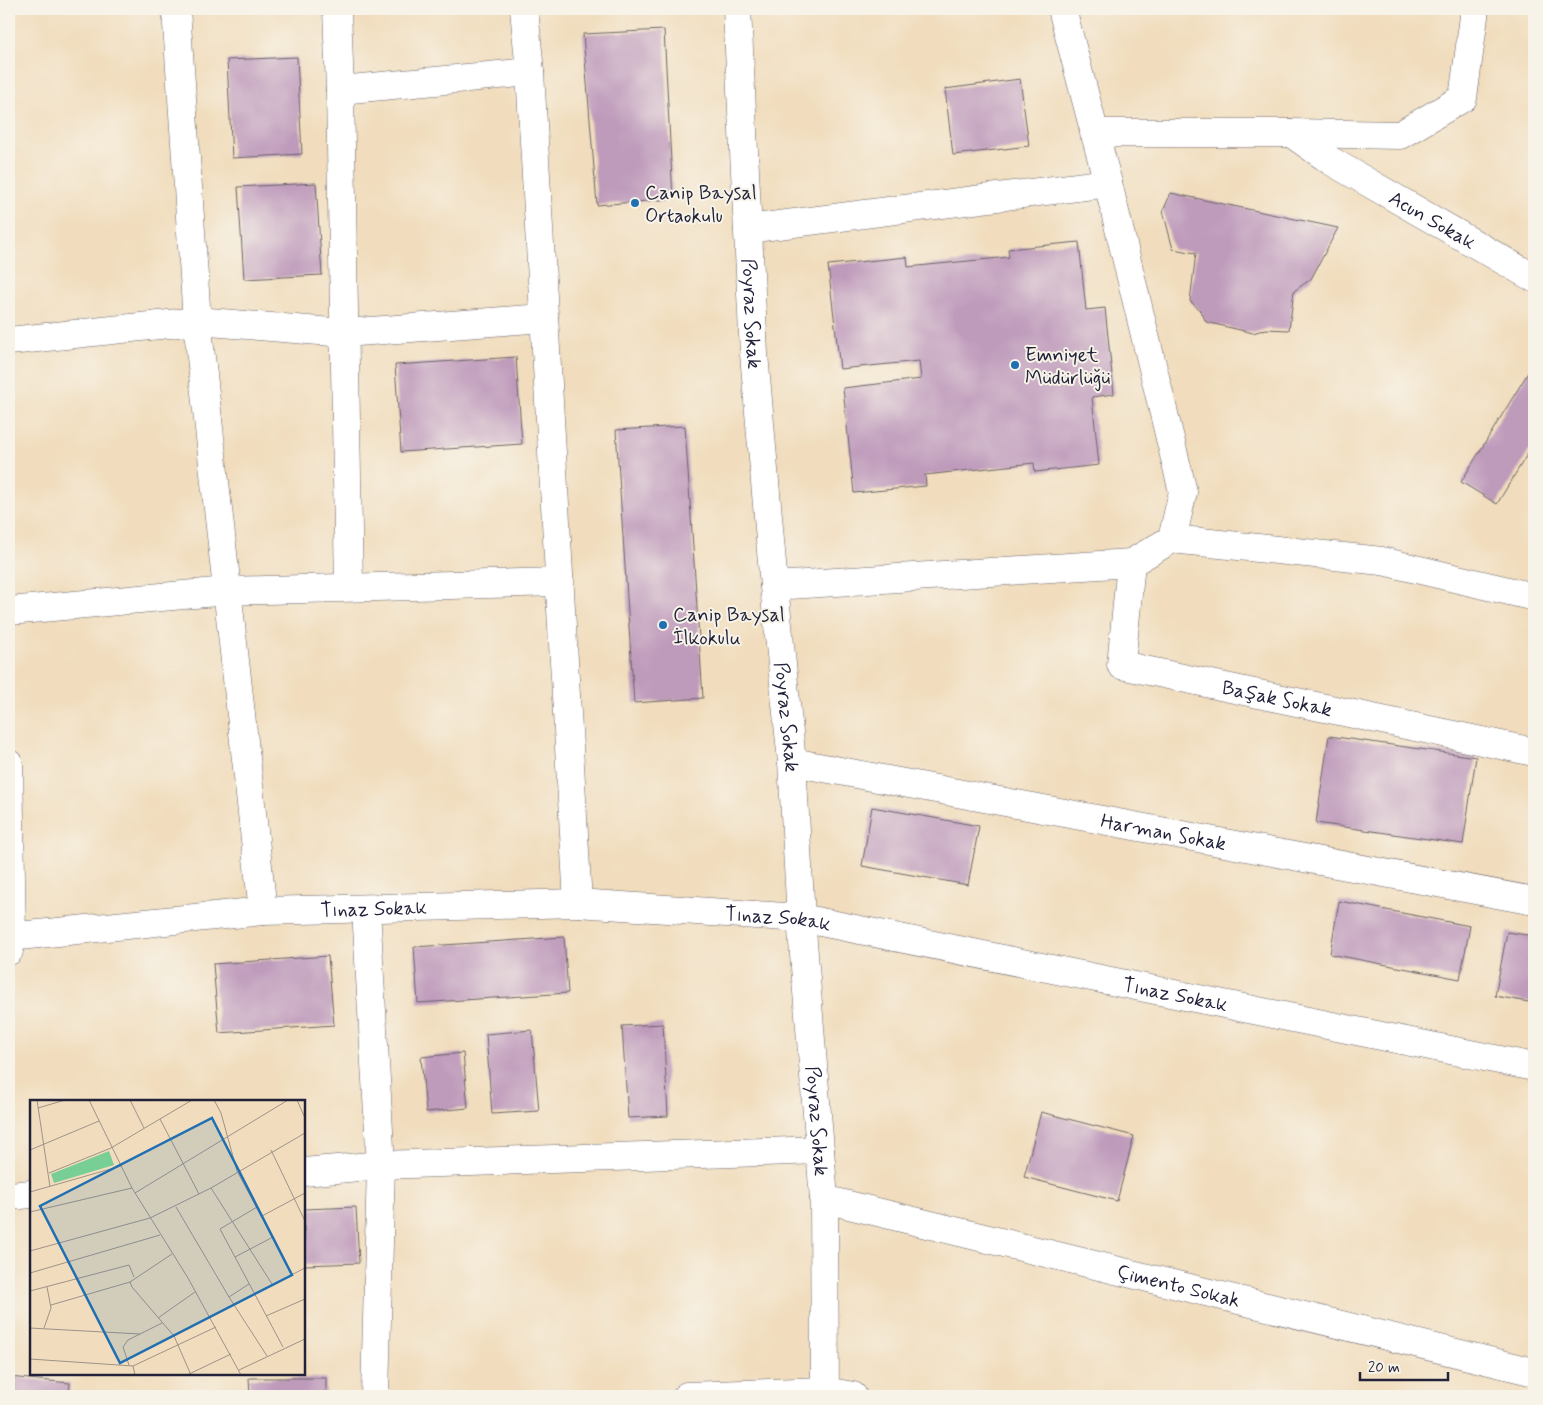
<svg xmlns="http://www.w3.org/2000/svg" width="1543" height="1405" font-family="Mynerve,sans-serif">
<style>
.building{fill:#be9abb}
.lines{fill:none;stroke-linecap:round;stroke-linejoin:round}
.minor-casing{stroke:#6a6368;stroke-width:29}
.minor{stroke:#fff;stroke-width:28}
.poi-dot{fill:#1f6fb2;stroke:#f7f3e8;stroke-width:2}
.labels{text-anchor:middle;stroke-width:4;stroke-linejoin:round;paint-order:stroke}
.poi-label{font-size:20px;fill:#22223b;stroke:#f7f3e8;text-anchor:start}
.street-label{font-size:20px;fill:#22223b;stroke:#f7f3e8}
.inset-road{fill:none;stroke:#9e9289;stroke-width:1}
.view{fill:#1f6fb2;fill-opacity:0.15;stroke:#1f6fb2;stroke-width:2.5}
.inset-edge{fill:none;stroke:#22223b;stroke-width:2.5}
</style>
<rect width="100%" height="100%" fill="#f7f3e8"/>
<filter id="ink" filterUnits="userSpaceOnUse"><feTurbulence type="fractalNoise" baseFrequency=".02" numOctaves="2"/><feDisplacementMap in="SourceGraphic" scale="10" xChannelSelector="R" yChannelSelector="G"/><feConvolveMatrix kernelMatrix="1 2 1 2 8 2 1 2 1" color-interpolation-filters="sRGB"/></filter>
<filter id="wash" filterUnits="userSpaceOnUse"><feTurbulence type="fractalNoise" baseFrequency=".0096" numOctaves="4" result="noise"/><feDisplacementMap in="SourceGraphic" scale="20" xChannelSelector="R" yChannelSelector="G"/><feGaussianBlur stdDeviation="1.12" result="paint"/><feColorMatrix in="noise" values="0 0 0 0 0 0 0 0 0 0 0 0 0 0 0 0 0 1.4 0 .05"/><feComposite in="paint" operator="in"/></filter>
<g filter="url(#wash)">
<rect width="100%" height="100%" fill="#f1ddbd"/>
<g id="blocks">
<path class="building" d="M664,30L673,199L597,205L583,34Z
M297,57L302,154L232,158L227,60Z
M1020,79L1029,146L953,155L945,89Z
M316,183L322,275L244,279L238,187Z
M1171,193L1338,228L1311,279L1294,291L1289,330L1266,329L1253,333L1206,322L1201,311L1190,301L1196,253L1173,249L1163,211Z
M1079,242L1086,310L1105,308L1114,394L1092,397L1099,465L1035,472L1034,463L925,475L926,486L854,493L843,388L921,379L919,361L840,369L828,265L907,257L908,267L1009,257L1008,249Z
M516,357L522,444L401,452L395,365Z
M1534,363V443L1497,504L1461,482Z
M685,426L703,698L634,703L616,430Z
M1329,736L1476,757L1463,844L1316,823Z
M872,807L979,826L968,885L862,866Z
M1339,901L1470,926L1460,979L1330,954Z
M1507,932L1534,936V1003L1495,996Z
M564,937L568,993L418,1003L414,947Z
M328,956L334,1025L219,1033L213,964Z
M663,1024L668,1116L628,1118L622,1026Z
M532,1030L539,1111L492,1114L486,1034Z
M463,1053L468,1108L426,1112L421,1057Z
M1041,1112L1134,1136L1117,1201L1024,1177Z
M356,1207L359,1263L304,1265V1209Z
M9,1377L70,1383L69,1396H9Z
M249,1378H326V1396H250Z"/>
</g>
</g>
<g filter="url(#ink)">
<use href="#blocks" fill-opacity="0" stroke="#6a6368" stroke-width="1"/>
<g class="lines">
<g class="minor-casing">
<g id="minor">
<path d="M176,9L197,321L263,911"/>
<path d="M337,9L340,90L349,587"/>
<path id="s1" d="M737,9L754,354L774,586L792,762L801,918L824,1199L825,1396"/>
<path d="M530,72L578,903"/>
<path d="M340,90L530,72L524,9"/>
<path d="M1094,133H1291L1400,135L1463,98L1475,9"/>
<path id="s2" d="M1291,133L1331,161L1534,278"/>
<path d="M748,229L1108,183"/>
<path d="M9,341L197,321L344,333L544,318"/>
<path d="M1172,539L1382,561L1534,597"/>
<path id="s3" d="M1131,563L1121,665L1534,752"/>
<path d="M774,586L1131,563L1172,539L1183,492L1108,183L1062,9"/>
<path d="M9,611L227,591L560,582"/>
<path id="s4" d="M792,762L1534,901"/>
<path d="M9,764L12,937L9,951"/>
<path d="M366,909L381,1165L375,1396"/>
<path id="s5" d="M9,937L263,911L578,903L801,918L1534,1067"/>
<path d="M304,1172L381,1165L820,1150"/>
<path d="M9,1196L31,1194"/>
<path id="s6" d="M824,1199L1534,1372"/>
<path d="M687,1396L825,1391L853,1396"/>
</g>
</g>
<use href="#minor" class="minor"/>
</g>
</g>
<g class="poi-dot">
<circle cx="635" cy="203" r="5"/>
<circle cx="1015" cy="365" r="5"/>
<circle cx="663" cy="625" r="5"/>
</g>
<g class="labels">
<g class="poi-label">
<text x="645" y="199">Canip Baysal<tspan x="645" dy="23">Ortaokulu</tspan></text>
<text x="1025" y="361">Emniyet<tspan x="1025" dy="23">Müdürlüğü</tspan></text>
<text x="673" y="621">Canip Baysal<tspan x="673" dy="23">İlkokulu</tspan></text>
</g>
<g class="street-label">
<text dy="7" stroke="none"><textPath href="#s2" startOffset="166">Acun Sokak</textPath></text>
<text dy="7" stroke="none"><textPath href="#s1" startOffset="305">Poyraz Sokak</textPath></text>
<text dy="7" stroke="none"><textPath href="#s3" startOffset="262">Başak Sokak</textPath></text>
<text dy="7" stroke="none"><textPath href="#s1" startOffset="710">Poyraz Sokak</textPath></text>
<text dy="7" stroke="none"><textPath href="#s4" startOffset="378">Harman Sokak</textPath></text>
<text dy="7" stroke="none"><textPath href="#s5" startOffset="366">Tınaz Sokak</textPath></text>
<text dy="7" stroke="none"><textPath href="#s5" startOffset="771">Tınaz Sokak</textPath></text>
<text dy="7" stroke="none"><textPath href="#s5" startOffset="1176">Tınaz Sokak</textPath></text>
<text dy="7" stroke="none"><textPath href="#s1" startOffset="1115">Poyraz Sokak</textPath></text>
<text dy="7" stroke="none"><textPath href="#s6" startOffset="365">Çimento Sokak</textPath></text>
</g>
</g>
<g transform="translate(30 1100)">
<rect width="275" height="275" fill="#f1ddbd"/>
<path d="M79,51L84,65L24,83L21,74Z" fill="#78cf95"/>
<path class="inset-road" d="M7,0L20,87M59,0L102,88L158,178L211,275M100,0L114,28M184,0L191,13L207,71L262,174M267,0L275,18M8,8L35,0M130,19L169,94M0,50L69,21M241,50L275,121M19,73L81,48L162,0M181,88L242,184M0,92L91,66M105,93L258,0M146,107L199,197M227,107L190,129L253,247M0,112L102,88M232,116L275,93M0,151L120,118L181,88L275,33M142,154L100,182L102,187L144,236L161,275M205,157L243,137M0,173L130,135M219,184L199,197L237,256M0,191L99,165L104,177M224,194L275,168M21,205L100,182M236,216L275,199M128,218L165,192M0,228L110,234M14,228L21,208L17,187M0,259L103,266L105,275M99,265L93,247L98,240L132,223M103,266L186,227M209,270L275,239M157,275L201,254"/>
<path class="view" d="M182,18L262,175L90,263L10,106Z"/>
<rect width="275" height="275" class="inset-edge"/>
</g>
<rect width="1543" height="1405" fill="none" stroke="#f7f3e8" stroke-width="30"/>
<path d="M1360 1372v8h88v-8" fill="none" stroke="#22223b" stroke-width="2.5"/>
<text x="1368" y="1372" font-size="15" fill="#22223b" stroke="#f7f3e8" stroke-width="4" paint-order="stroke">20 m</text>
</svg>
